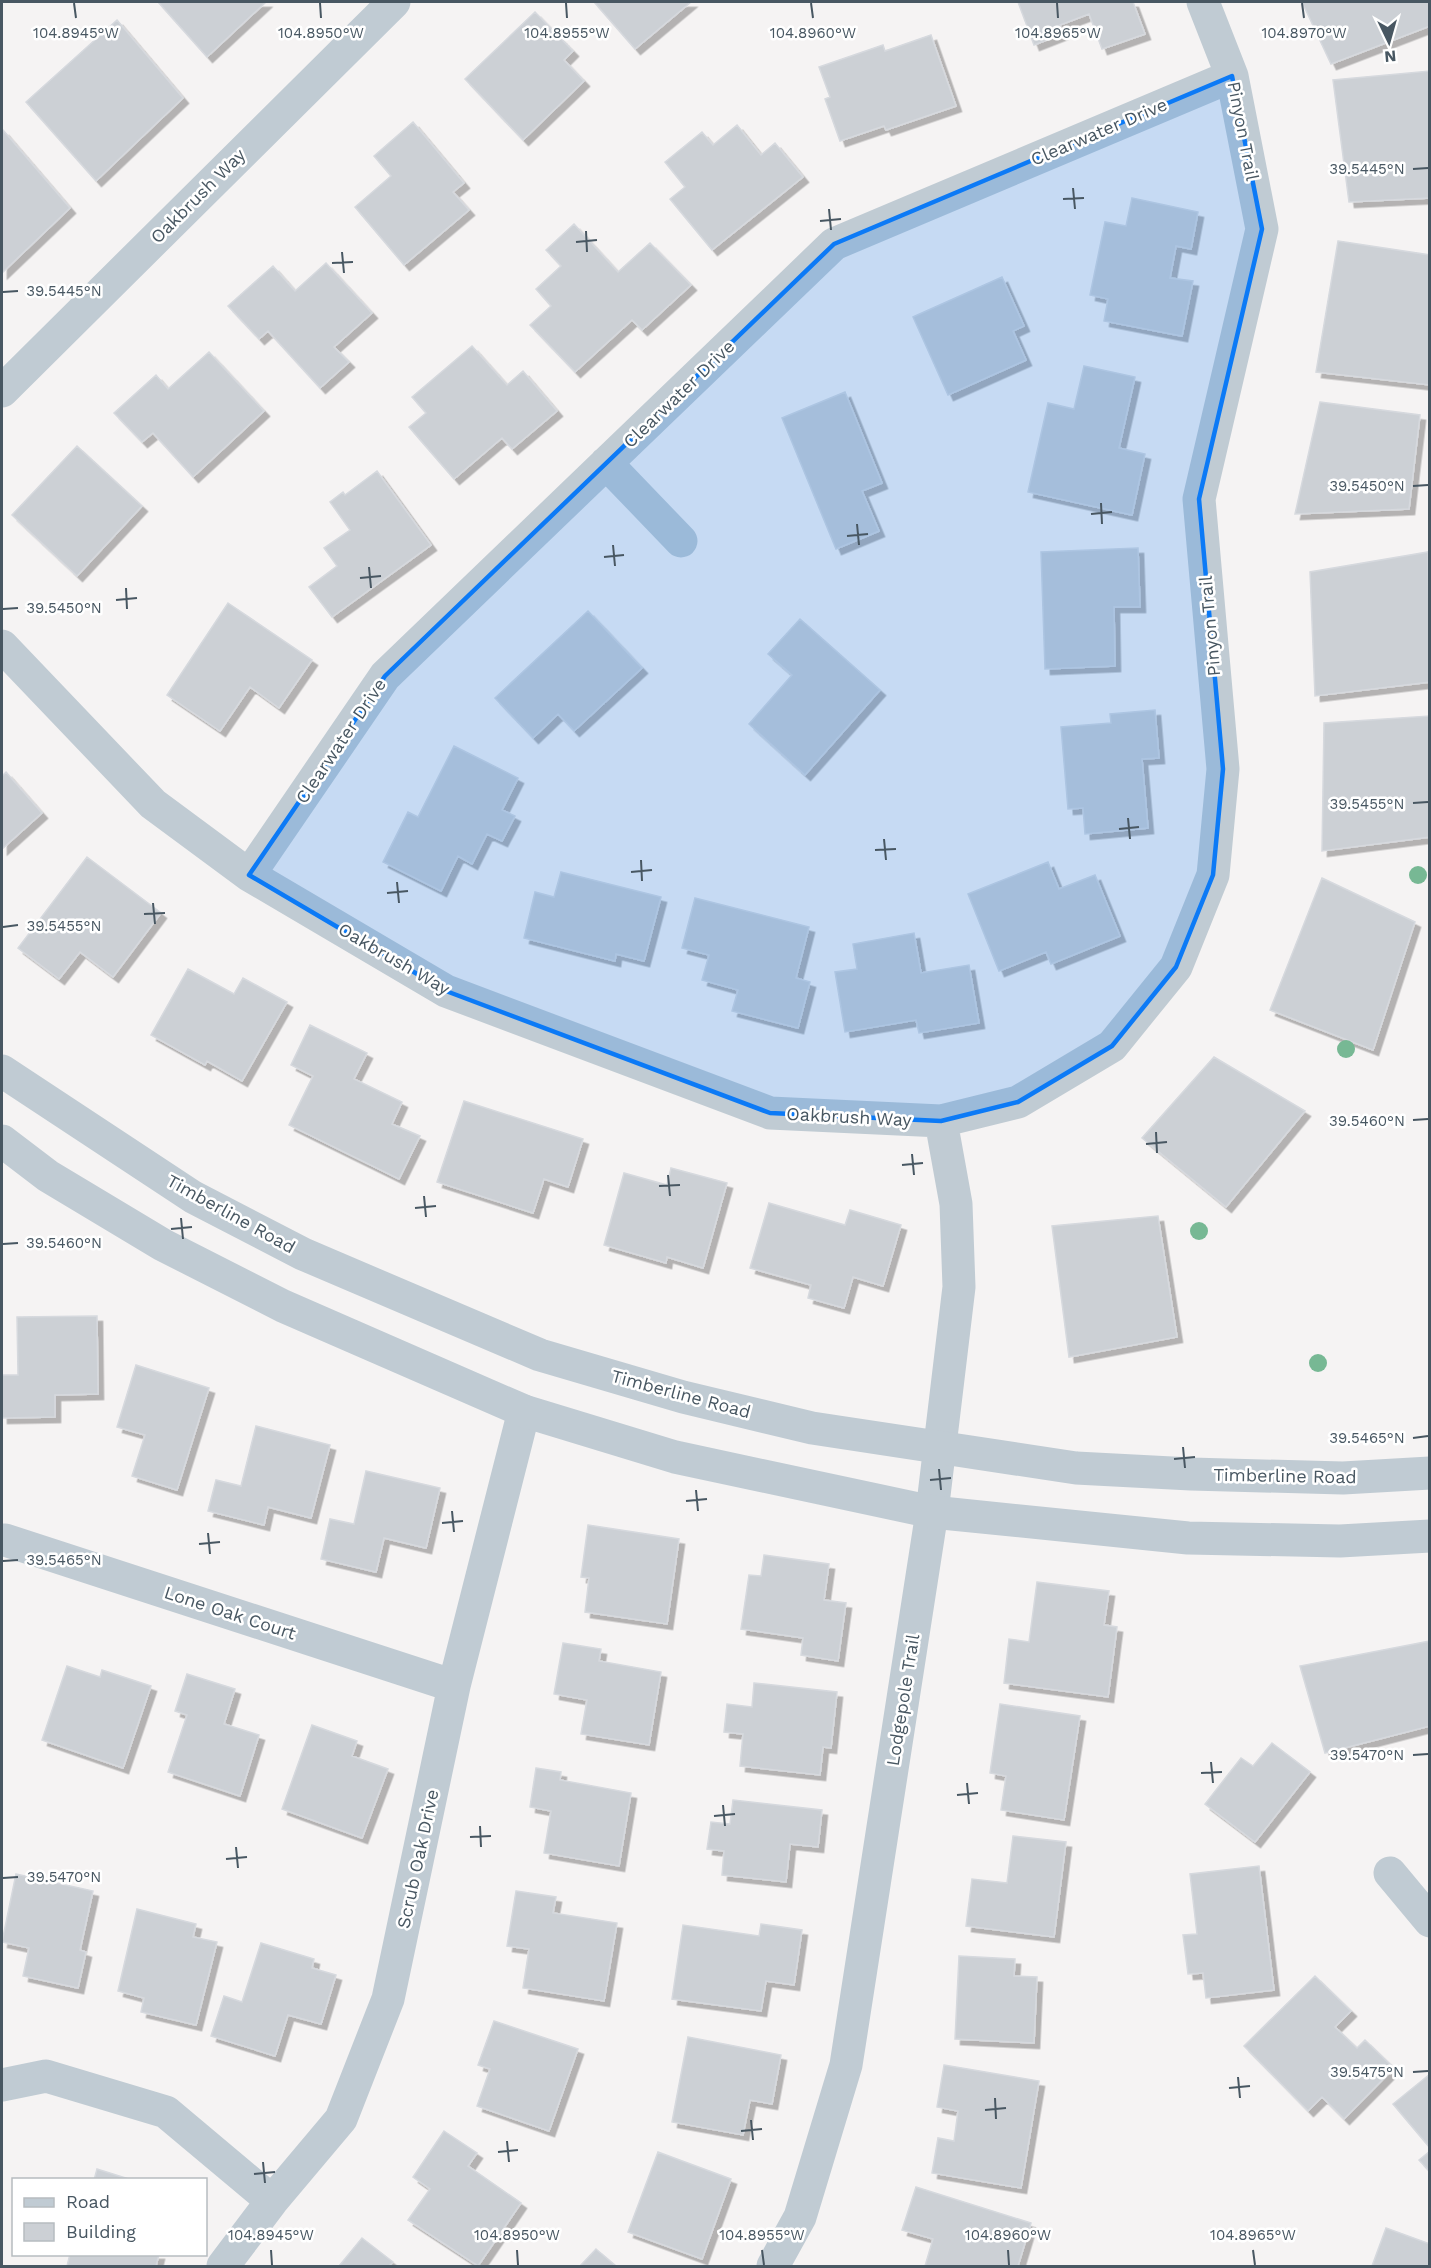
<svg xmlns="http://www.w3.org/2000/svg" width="1431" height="2268" font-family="'Work Sans',sans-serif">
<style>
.building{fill:#ccd0d5;stroke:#d6d9de;stroke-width:1.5;filter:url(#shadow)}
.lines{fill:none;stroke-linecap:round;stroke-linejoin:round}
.minor{stroke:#c0cbd3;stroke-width:33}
.tertiary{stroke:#c0cbd3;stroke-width:33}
.tree{fill:#77b894}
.marked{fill:#0c7af6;fill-opacity:0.2;stroke:#0c7af6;stroke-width:4.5;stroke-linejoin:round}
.ticks{fill:none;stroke:#485762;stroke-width:2}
.labels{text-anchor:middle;stroke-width:5;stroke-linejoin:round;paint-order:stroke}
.street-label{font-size:18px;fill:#485762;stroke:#fff}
.ticks-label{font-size:15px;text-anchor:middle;fill:#485762;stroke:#fff;stroke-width:5;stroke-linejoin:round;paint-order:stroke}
</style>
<defs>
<filter id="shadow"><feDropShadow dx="5.5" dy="5.5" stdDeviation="0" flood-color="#0004"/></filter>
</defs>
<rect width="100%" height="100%" fill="#f5f3f3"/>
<path class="building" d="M158,2H266L207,57Z
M594,2H691L635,49Z
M1018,2H1133L1145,34L1102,49L1089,14L1060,25L1062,34L1034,45Z
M1302,2H1430V26L1331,64Z
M535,12L573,51L564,60L584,81L523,140L465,79Z
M117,20L183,98L96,181L26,102Z
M931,35L956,106L886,130L884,126L840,141L825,99L830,97L819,67L883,45L885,51Z
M1430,71V198L1349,202L1333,80Z
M413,122L464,183L453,192L469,210L404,265L355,207L391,176L374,156Z
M737,125L761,155L775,143L803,177L712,250L670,199L685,187L665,162L702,132L713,145Z
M3,130L70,208L2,273V131Z
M1132,198L1198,212L1191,249L1176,246L1170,278L1193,281L1182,336L1104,321L1108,299L1090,295L1105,222L1126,226Z
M574,224L618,272L650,243L691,285L642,330L632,320L575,372L530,325L551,306L536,289L561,266L546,250Z
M1338,241L1430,255V385L1316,372Z
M326,263L372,313L334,347L349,362L320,388L268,331L259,339L228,306L273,266L295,291Z
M1002,277L1024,326L1013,331L1026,360L948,395L913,317Z
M472,346L507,385L523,371L557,411L512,449L502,438L454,479L409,427L426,413L412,397Z
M209,352L264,411L193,477L153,433L142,442L114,413L156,375L168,389Z
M1084,366L1135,377L1119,448L1145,454L1132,515L1028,492L1048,403L1074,409Z
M845,392L882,483L862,491L879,531L836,549L782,418Z
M1320,402L1420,415L1409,509L1295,514Z
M77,446L142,506L77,576L12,515Z
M377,471L431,545L332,617L309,587L337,566L324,548L350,530L330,502L343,492L345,495Z
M1138,548L1140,607H1114L1115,666L1045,669L1041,552Z
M1428,552L1430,682L1315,696L1310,572Z
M228,603L312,660L279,708L250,687L220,731L167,695Z
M588,611L642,668L574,731L558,714L533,738L495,698Z
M800,619L880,690L805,775L749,724L792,675L768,654Z
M1155,710L1159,758L1142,759L1148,828L1085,834L1083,808L1068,809L1061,727L1111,723L1110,714Z
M1430,716V837L1322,851L1324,723Z
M454,746L518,778L502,810L515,816L502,841L487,834L472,864L458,856L441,891L383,862L408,812L418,817Z
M6,772L42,813L2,849V776Z
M87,857L161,913L113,977L80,952L59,979L18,948Z
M1048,862L1059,889L1095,875L1120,936L1051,964L1046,952L999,971L968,894Z
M561,872L661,897L644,961L616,954L615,961L524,938L535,892L554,897Z
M1322,878L1415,922L1373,1050L1270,1010Z
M695,898L809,927L796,978L810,982L798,1028L732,1011L738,990L702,980L709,955L682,948Z
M914,933L921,973L969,965L979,1023L919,1033L916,1020L845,1032L835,972L857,969L853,944Z
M188,969L234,994L243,978L287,1002L242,1081L207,1061L205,1065L151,1035Z
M310,1025L367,1053L354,1079L402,1102L392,1124L420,1136L399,1179L289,1125L313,1076L291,1065Z
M1214,1057L1305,1111L1226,1207L1142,1138Z
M464,1101L583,1139L568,1187L544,1179L533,1213L437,1182Z
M671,1168L727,1183L703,1268L667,1257L666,1263L604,1245L624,1173L667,1185Z
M769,1203L845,1225L850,1210L901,1225L883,1286L853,1277L844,1308L808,1298L811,1285L750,1268Z
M1158,1216L1177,1337L1069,1357L1052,1226Z
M97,1316L98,1394L55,1395V1417L2,1418V1375H18L17,1317Z
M136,1365L209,1388L177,1490L132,1476L145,1435L117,1427Z
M256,1426L330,1445L311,1518L268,1507L264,1525L208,1511L216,1480L241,1486Z
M366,1471L440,1488L426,1548L384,1538L376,1572L321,1559L330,1519L354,1524Z
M588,1525L679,1539L667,1624L585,1612L589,1578L581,1577Z
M764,1555L829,1564L824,1600L846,1603L838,1661L801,1655L803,1638L741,1629L749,1575L761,1576Z
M1037,1582L1109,1591L1104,1625L1117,1627L1108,1697L1004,1683L1009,1639L1029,1642Z
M1430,1641V1726L1325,1753L1300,1666Z
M563,1643L601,1649L599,1661L661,1672L649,1745L581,1734L587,1700L554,1694Z
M67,1666L100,1677L102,1670L151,1686L123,1768L42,1740Z
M187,1674L235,1689L224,1724L259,1735L240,1796L168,1772L187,1715L175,1711Z
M754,1683L837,1692L831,1748L823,1747L820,1775L740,1766L743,1734L724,1732L727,1704L752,1707Z
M1000,1704L1080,1716L1064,1820L1001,1810L1006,1776L990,1773Z
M312,1725L357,1741L352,1756L388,1769L362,1838L282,1809Z
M1272,1743L1310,1772L1255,1842L1205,1804L1241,1758L1253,1766Z
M536,1768L561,1772L560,1780L631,1793L619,1866L544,1853L551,1811L530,1807Z
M733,1800L822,1810L818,1847L790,1844L786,1882L722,1875L724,1851L707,1849L711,1822L730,1824Z
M1013,1836L1066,1842L1054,1937L966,1926L972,1879L1007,1883Z
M1259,1866L1274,1990L1206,1998L1203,1973L1188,1974L1183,1935L1197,1934L1190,1874Z
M16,1874L93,1891L80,1950L86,1952L78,1988L23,1976L29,1948L2,1942Z
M516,1891L556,1897L553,1913L617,1923L604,2001L523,1988L529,1949L507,1946Z
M137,1909L196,1924L193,1937L217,1942L196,2025L141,2012L144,1998L118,1991Z
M761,1924L802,1930L794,1985L766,1981L761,2011L672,1999L683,1925L759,1936Z
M261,1943L314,1959L312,1968L336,1975L321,2024L288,2015L275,2056L211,2036L224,1996L242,2002Z
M959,1956L1015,1959L1014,1976L1037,1977L1034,2043L955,2039Z
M1315,1976L1351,2011L1335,2027L1357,2048L1365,2040L1394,2068L1344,2119L1322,2097L1308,2111L1244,2046Z
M494,2021L578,2049L549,2131L477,2106L490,2069L478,2065Z
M688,2037L781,2055L772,2104L750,2100L743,2135L672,2122Z
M944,2065L1039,2081L1021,2188L932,2173L938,2138L954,2141L958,2111L937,2107Z
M1430,2074V2148L1393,2104Z
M444,2131L477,2153L468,2166L521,2203L478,2266L408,2220L430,2189L413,2177Z
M1430,2151V2172L1419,2160Z
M658,2152L731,2179L702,2259L628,2232Z
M97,2169L132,2180H94Z
M916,2187L1031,2223L1018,2266H925L933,2239L902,2230Z
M1386,2228L1430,2244V2266H1372Z
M362,2238L393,2262L389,2266H339Z
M596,2249L616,2266H580Z
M70,2254H159L156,2266H67Z"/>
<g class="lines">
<path class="minor" d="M2,391L394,2
M606,463L681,541
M2,646L153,804L249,875L446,991L770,1113L941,1121L1018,1102L1112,1046L1176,967L1213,875L1223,769L1199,499L1262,229L1232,76L1203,2
M249,875L385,676L834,244L1232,76
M5,1540L454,1686
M1390,1873L1430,1921
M2,2085L46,2076L166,2112L272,2201
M223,2266L272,2201L341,2119L388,1999L454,1686L524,1411
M773,2266L800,2217L846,2065L932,1512L959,1287L956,1204L941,1121"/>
<path class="tertiary" d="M2,1071L193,1197L303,1254L540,1355L683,1397L812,1428L1076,1468L1191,1474L1343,1478L1430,1473
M2,1141L48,1176L163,1245L283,1306L524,1411L675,1457L932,1512L1188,1538L1340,1541L1430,1536"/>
</g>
<g class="tree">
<circle cx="1418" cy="875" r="9"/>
<circle cx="1346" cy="1049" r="9"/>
<circle cx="1199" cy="1231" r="9"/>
<circle cx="1318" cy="1363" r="9"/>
</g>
<path class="marked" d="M1232,76L1262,229L1199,499L1223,769L1213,875L1176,967L1112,1046L1018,1102L941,1121L770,1113L446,991L249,875L385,676L834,244Z"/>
<path class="ticks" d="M74,3L76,18M320,3L321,18M566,3L567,18M811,3L813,18M1057,3L1058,18M1302,3L1304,18M1413,169L1428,168M1073,188L1075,209M1063,199L1084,198M829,209L831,230M820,221L841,219M586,231L587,252M576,242L597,240M342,252L344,273M332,263L353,262M3,292L18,291M1413,486L1428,485M1101,503L1102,524M1091,514L1112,512M857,524L859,545M847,536L868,534M613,545L615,566M604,557L624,555M369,567L371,588M360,578L381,576M126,588L127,609M116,600L137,598M3,609L18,608M1413,803L1428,802M1128,818L1130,839M1119,829L1139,827M884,839L886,860M875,850L896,849M641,860L642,881M631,872L652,870M397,882L399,903M387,893L408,891M153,903L155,924M144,914L165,913M3,927L18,925M1413,1120L1428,1119M1156,1132L1157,1153M1146,1144L1167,1142M912,1154L914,1175M902,1165L923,1163M668,1175L670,1196M659,1186L680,1185M424,1196L426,1217M415,1208L436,1206M181,1218L183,1239M171,1229L192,1227M3,1244L18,1243M1413,1438L1428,1436M1183,1447L1185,1468M1174,1459L1195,1457M939,1469L941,1490M930,1480L951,1478M696,1490L698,1511M686,1501L707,1499M452,1511L454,1532M442,1523L463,1521M208,1533L210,1554M199,1544L220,1542M3,1561L18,1560M1413,1755L1428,1754M1211,1762L1213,1783M1201,1773L1222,1772M967,1783L969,1804M957,1795L978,1793M723,1805L725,1826M714,1816L735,1814M480,1826L481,1847M470,1837L491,1836M236,1847L238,1868M226,1859L247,1857M3,1878L18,1877M1413,2072L1428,2071M1238,2077L1240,2098M1229,2088L1250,2086M995,2098L996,2119M985,2110L1006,2108M751,2120L753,2140M741,2131L762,2129M507,2141L509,2162M498,2152L518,2150M263,2162L265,2183M254,2174L275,2172M271,2250L272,2265M517,2250L518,2265M762,2250L764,2265M1008,2250L1009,2265M1253,2250L1255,2265"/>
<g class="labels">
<g class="street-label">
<text transform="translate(1243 131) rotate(79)" y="6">Pinyon Trail</text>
<text transform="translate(1099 132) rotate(-23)" y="6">Clearwater Drive</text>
<text transform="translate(198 196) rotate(-45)" y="6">Oakbrush Way</text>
<text transform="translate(679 394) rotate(-44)" y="6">Clearwater Drive</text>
<text transform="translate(1210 626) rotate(-95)" y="6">Pinyon Trail</text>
<text transform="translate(341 741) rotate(-56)" y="6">Clearwater Drive</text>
<text transform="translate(394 959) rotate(30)" y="6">Oakbrush Way</text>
<text transform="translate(849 1117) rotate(3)" y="6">Oakbrush Way</text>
<text transform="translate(231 1214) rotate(29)" y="6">Timberline Road</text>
<text transform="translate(681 1394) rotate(15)" y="6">Timberline Road</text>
<text transform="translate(1285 1476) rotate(1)" y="6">Timberline Road</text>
<text transform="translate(230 1613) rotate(18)" y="6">Lone Oak Court</text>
<text transform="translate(903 1700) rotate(-81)" y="6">Lodgepole Trail</text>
<text transform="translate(418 1859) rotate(-78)" y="6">Scrub Oak Drive</text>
</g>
</g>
<g class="ticks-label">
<text x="1304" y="38">104.8970°W</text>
<text x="76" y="38">104.8945°W</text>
<text x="321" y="38">104.8950°W</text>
<text x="567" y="38">104.8955°W</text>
<text x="813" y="38">104.8960°W</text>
<text x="1058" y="38">104.8965°W</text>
<text x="1367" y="174">39.5445°N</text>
<text x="64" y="296">39.5445°N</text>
<text x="1367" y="491">39.5450°N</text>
<text x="64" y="613">39.5450°N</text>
<text x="1367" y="809">39.5455°N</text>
<text x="64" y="931">39.5455°N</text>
<text x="1367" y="1126">39.5460°N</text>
<text x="64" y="1248">39.5460°N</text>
<text x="1367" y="1443">39.5465°N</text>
<text x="64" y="1565">39.5465°N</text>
<text x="1367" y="1760">39.5470°N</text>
<text x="64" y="1882">39.5470°N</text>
<text x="1367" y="2077">39.5475°N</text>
<text x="271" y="2240">104.8945°W</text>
<text x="517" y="2240">104.8950°W</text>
<text x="762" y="2240">104.8955°W</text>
<text x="1008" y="2240">104.8960°W</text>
<text x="1253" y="2240">104.8965°W</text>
</g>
<rect width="1431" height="2268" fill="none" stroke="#485762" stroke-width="6"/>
<rect x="12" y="2178" width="195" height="78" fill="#ffffff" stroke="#b6bcc0" stroke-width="1.5"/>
<rect x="24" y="2198" width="30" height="9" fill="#c0cbd3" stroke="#b6bcc0" stroke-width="1.5"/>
<text x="66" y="2208" font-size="18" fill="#485762">Road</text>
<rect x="24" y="2223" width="30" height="18" fill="#ccd0d5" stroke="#b6bcc0" stroke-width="1.5"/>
<text x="66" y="2238" font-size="18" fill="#485762">Building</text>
<g transform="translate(1389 42) rotate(175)" stroke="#ffffff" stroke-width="4.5" paint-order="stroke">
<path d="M0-4.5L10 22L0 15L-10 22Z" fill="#485762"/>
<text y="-9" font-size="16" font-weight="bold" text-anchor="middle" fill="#485762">N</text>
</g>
</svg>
